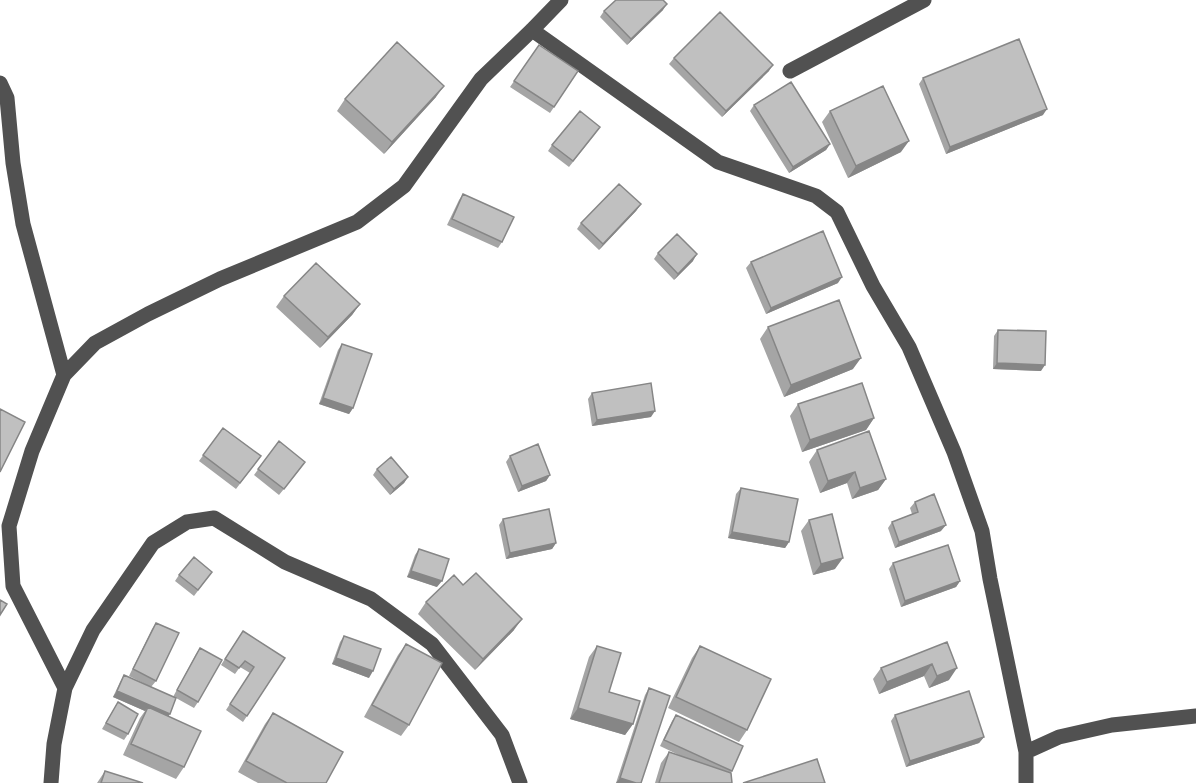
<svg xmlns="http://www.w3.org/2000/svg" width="1196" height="783" font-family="'Archivo Narrow',sans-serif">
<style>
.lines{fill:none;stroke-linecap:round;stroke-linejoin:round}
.minor{stroke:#515151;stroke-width:15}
.wall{fill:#a5a5a5}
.shaded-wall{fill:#868686}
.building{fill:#c0c0c0;stroke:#868686;stroke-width:1.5}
</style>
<rect width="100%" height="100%" fill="#fff"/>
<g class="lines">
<path class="minor" d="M532,30L718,162L816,196L837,212L873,286L909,347L954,452L982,531L990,579L1026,752
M790,71L924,0
M0,83L7,98L13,163L23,224L64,375
M65,688L13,586L9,526L32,451L64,375L95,343L148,314L220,279L357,222L404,186L481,79L532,30L561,0
M51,783L54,744L65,688L93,630L153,543L187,522L214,518L285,562L371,599L432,644L502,735L520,783
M1026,783V752L1059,737L1112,725L1196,716"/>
</g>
<path class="wall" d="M663,10L627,45L600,17L604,11Z
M539,45L578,71L550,113L510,87Z
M674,58L769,71L722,117L669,64Z
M923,78L1043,115L946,154L919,84Z
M436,97L384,154L337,111L345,99Z
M754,105L830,144L826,150L789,173L750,111Z
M830,111L901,152L848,178L822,122Z
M596,133L569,167L548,151L552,145Z
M463,194L502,242L498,248L447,225L459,200Z
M641,204L636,211L599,250L577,229L581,223Z
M658,253L693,261L674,280L654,259Z
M751,262L838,283L766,314L746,268Z
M284,296L360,304L352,315L320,348L276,307Z
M768,327L853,369L784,397L760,339Z
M998,330L1041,371L993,369L994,336Z
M342,344L353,408L349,414L319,404L338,350Z
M592,393L651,417L592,426L588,399Z
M798,404L874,418L866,430L802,452L790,416Z
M223,428L261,456L236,489L199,461Z
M279,441L301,468L279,495L254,475Z
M817,450L886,479L878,490L852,499L847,483L820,493L809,462Z
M510,456L550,475L546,481L518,492L506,462Z
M377,469L408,477L404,483L390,495L373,475Z
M741,488L789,542L785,548L728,538L736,494Z
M915,502L941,531L895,548L888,528L892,522L912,514L910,508Z
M503,519L556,543L552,549L506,559L499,525Z
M809,520L835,569L813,575L801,531Z
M419,549L437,587L407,577L415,555Z
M893,563L960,581L956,587L901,607L889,569Z
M212,572L194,596L175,581L179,575Z
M463,585L514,630L475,670L418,614L426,602Z
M156,623V681L151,687L129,676L152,629Z
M243,631L285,658L243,722L226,710L250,673L240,667L235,674L221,665Z
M344,636L369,678L332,664L340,642Z
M947,642L949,680L929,688L924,676L879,694L873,679L881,668Z
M406,644L409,725L401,736L364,717L398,655Z
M597,646L609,692L633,724L625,735L570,719L589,657Z
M700,646L747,730L739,742L668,708L692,658Z
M200,648L198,702L194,708L176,698L168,716L184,767L176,779L123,755L140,718L145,711L113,697L120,682L124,675L173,697L196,654Z
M649,688L641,783H616L645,695Z
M118,702L128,734L124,740L102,729Z
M273,713L326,783H258L238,772L265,724Z
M676,715L732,771L731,773L732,783H655L661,763L669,752L683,757L660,746L672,721Z
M895,715L984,737L979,743L906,767L891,721Z
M105,771L143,783H97Z"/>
<path class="shaded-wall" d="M667,4L663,10L627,45L631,39Z
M773,65L769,71L722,117L726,111Z
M444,86L436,97L384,154L392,142Z
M1047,109L1043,115L946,154L950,147Z
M909,141L901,152L848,178L856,166Z
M830,144L826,150L789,173L793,167Z
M641,204L636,211L599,250L603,244Z
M697,254L693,261L674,280L678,274Z
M842,277L838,283L766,314L771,308Z
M360,304L352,315L320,348L328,337Z
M861,358L853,369L784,397L791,385Z
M997,363L1045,365L1041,371L993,369Z
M323,398L353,408L349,414L319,404Z
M655,411L651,417L592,426L597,420Z
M874,418L866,430L802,452L810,440Z
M855,472L847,483L820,493L828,481Z
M550,475L546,481L518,492L522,486Z
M408,477L404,483L390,495L394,489Z
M886,479L878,490L852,499L860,488Z
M946,525L941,531L895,548L899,542Z
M732,532L789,542L785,548L728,538Z
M556,543L552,549L506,559L510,553Z
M843,558L835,569L813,575L821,564Z
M411,571L442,581L437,587L407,577Z
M960,581L956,587L901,607L905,601Z
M522,619L514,630L475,670L483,659Z
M336,658L373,671L369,678L332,664Z
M932,664L924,676L879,694L887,682Z
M957,668L949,680L929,688L937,676Z
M117,691L170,714L166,720L148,707L145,711L113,697Z
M578,708L633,724L625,735L570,719Z
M984,737L979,743L906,767L910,761Z
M620,778L636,783H616Z"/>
<path class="building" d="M616,0H663L667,4L631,39L604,11Z
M720,12L773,65L726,111L674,58Z
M1019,39L1047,109L950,147L923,78Z
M397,42L444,86L392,142L345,99Z
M539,45L578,71L554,107L514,81Z
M791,82L830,144L793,167L754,105Z
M883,86L909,141L856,166L830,111Z
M580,111L600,127L573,161L552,145Z
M619,184L641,204L603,244L581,223Z
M463,194L514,217L502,242L452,219Z
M823,231L842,277L771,308L751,262Z
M677,234L697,254L678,274L658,253Z
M316,263L360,304L328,337L284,296Z
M839,300L861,358L791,385L768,327Z
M998,330L1046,331L1045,365L997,363Z
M342,344L372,354L353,408L323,398Z
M651,383L655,411L597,420L592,393Z
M862,383L874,418L810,440L798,404Z
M0,409L25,422L0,472Z
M223,428L261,456L240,483L203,455Z
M869,431L886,479L860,488L855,472L828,481L817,450Z
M279,441L305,462L284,489L258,469Z
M538,444L550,475L522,486L510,456Z
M391,457L408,477L394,489L377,469Z
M741,488L798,499L789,542L732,532Z
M934,494L946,525L899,542L892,522L918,512L915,502Z
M549,509L556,543L510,553L503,519Z
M832,514L843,558L821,564L809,520Z
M948,545L960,581L905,601L893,563Z
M419,549L449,559L442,581L411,571Z
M194,557L212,572L198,590L179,575Z
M476,573L522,619L483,659L426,602L454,575L463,585Z
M0,600L7,604L0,615Z
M156,623L179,633L156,681L133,669Z
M243,631L285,658L247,716L230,704L254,667L245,661L239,668L225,659Z
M344,636L381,649L373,671L336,658Z
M947,642L957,668L937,676L932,664L887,682L881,668Z
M406,644L442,663L409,725L372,705Z
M597,646L621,653L609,692L640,701L633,724L578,708Z
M700,646L771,679L747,730L676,697Z
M200,648L222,660L198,702L177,690Z
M124,675L176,698L170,714L117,691Z
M649,688L670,696L641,783H636L620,778Z
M969,691L984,737L910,761L895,715Z
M118,702L138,714L128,734L106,723Z
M148,707L201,731L184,767L131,744Z
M273,713L343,752L326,783H287L246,761Z
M676,715L743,746L732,771L664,740Z
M669,752L731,773L732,783H659Z
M817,759L825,783H743Z
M105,771L143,783H101Z"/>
</svg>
